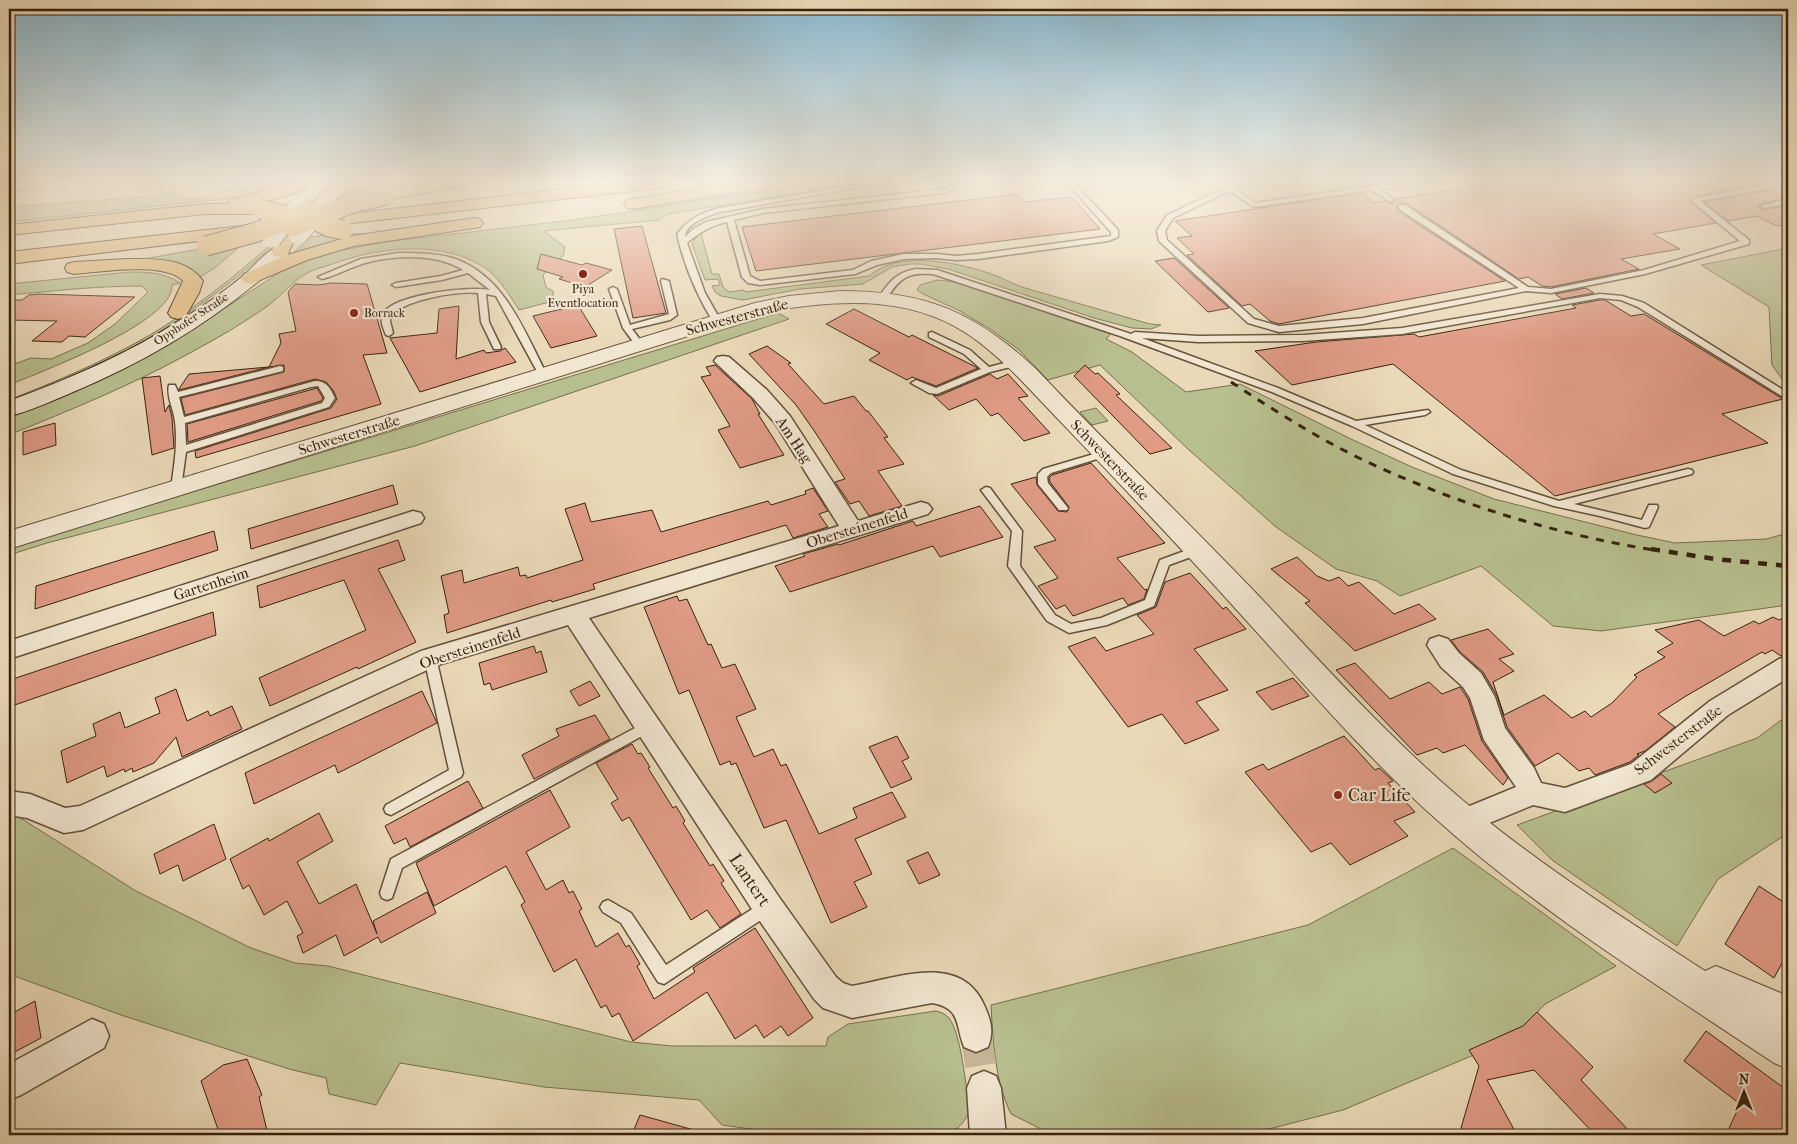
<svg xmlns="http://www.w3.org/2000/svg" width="1797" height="1144" font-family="'IM FELL French Canon',serif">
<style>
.green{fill:#b8bf8e;stroke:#77704e}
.building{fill:#e09b85;stroke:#36220f}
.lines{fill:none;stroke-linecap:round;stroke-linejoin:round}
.minor-tunnel{stroke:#c6b496;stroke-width:31;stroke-dasharray:31 16;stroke-linecap:butt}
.service-casing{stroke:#635039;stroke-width:3}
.minor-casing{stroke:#635039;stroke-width:3}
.tertiary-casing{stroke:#635039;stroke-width:2}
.secondary-casing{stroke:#36220f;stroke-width:2}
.motorway-casing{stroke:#36220f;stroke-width:2}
.service{fill:#f1e6d1;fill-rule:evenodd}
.minor{fill:#f1e6d1;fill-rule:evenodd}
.tertiary{fill:#f1e6d1;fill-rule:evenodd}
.secondary{fill:#f1e6d1;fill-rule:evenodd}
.motorway{fill:#e5bc7c;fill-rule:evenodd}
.rail-far1{stroke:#36220f;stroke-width:3;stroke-dasharray:8 8;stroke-linecap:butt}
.rail{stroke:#36220f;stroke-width:4.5;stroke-dasharray:9 9;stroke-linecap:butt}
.tertiary-bridge-casing{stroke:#635039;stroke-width:21;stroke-linecap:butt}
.motorway-bridge-casing{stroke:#36220f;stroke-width:21;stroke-linecap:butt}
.tertiary-bridge{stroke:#f1e6d1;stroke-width:19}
.motorway-bridge{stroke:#e5bc7c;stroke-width:19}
.poi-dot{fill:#8f2418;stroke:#f1e6d1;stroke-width:2}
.labels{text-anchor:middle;stroke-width:4.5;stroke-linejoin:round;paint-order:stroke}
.far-poi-label{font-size:12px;fill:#36220f;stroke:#f1e6d1}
.far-street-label{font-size:12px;fill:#36220f;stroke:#f1e6d1}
.street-label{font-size:15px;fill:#36220f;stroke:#f1e6d1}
.near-poi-label{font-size:18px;fill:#36220f;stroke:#f1e6d1;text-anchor:start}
.near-street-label{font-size:18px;fill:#36220f;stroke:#f1e6d1}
</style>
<rect width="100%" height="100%" fill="#ead9b8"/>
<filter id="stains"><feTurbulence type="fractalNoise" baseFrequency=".004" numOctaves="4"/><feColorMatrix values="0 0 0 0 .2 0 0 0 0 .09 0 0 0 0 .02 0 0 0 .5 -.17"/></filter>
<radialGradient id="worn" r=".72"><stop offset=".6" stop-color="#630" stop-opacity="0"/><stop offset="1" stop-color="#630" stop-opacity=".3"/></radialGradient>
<path class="green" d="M169,183H182L174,193L186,199H202L229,190L242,191L262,183H280L269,191L233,198L9,222V207L168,195Z
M350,183H440L338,199Z
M820,183H861L668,214L659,220L544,231L565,247L563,256L543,275L546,287L553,291V301L519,310C510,296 502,282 489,271C446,238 379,247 332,264C324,267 314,269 307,273C293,281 282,295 269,305C244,323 216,339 188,354C130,386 70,410 9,435V418L64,396L129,365L179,338L282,271L321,254L385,242L573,220Z
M339,233L374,234L287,259L310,237Z
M701,233L712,274H719L723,287L729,292L744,290L746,292L869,276C899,249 962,263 997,276C1006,280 1015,285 1025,288C1067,300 1108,312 1150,324L1161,325L1151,329L1132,328L1094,318L948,269L921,264H910L892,267L863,284L800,289L743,300L721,296L716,293L712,286L720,285L718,279L705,280L692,244L696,237Z
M244,243L216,267L200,277C183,259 151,263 127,262L216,246Z
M274,245C216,298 151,342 80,374C57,385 32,393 9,403V400C57,381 105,361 150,335C192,310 232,279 269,246Z
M1788,248V387L1772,365L1769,307L1701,265Z
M129,272C147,272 164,272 180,283L172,285C175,322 40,372 9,385V366L31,358L51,359L88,343L115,324L148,292L142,286C97,286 53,291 9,295V284Z
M937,280L957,282L1111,334L1106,339L1132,352L1186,392L1240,384L1351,439L1412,467L1494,499L1637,535L1675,543L1766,539L1788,533V605L1601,631L1553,626L1481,566L1400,596L1377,581L1336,569L1276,527L1189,450L1100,365L1048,380L1018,349L990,329L958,310L923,294L917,290L920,285Z
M778,313L789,319L415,446L47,543L9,555V548Z
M1096,408L1108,421L1092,425L1080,412Z
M1788,715V833L1718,879L1677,946L1552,860L1517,825L1757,738Z
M11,812L136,891L251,948L295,963L328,966L631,1042L672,1046H826L828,1037L848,1024L936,1011C940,1012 946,1014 949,1018C960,1033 964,1072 967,1091L973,1090C971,1113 966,1126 945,1135H794L722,1125L699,1100L544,1087L400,1063L376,1105L329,1094L326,1078L289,1069L121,1015L9,974V813Z
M1453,848L1616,966L1545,1004L1524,1027L1507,1041L1343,1110L1269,1129L1192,1135H1053L1011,1114C995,1081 993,1042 991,1005L1308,925Z"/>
<path class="building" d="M1467,183H1766L1691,198V202L1716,223L1653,234L1680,249L1621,259L1639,269L1551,287L1542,286L1528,277L1519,279L1406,203H1399L1397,205L1398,211L1505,281L1279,324L1270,321L1250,304L1242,306L1187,255L1194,254L1177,238L1192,236L1175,221L1361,193L1374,203L1385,201L1392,204L1395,199L1473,187Z
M1788,187V197L1758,205L1759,208L1764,210L1788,205V224L1777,226L1756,216L1728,221L1704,202Z
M1018,194L1025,202L1072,197L1100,229L756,271L742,227Z
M642,226L666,313L633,318L614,229Z
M541,254L582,265L586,263L612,270L585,287L559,279L563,277L537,269Z
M1174,258L1229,308L1208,312L1155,261Z
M331,283L367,284L387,353L363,355L381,404L196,458L195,451L331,408L337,399L333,390L326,382L315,379L185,415L181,398L284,372V365L269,367L281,343L279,334L296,331L288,292L295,284L319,285Z
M1586,288L1594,293L1562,299L1555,294Z
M39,294L135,297L85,337L69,336L62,342L32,341L57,321L9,320V300H22L29,295Z
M1600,300H1605L1631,316L1644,314L1783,399L1722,414L1768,443L1555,496L1393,364L1292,385L1255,351L1316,342L1414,334L1419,337L1576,308L1572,305Z
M578,305L597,336L551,348L533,316Z
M459,306L456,359L484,350L486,353L500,351L505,348L516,362L420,392L390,338L437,333L439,309Z
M854,309L909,337L912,335L978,368L936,386L912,377L907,380L869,360L880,353L826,324Z
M767,346L791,363L788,364L824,404L854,396L866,411H868L888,437L884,438L904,464L878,471L902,506L869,516L859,501L850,504L835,482L845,479L815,432L796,405L749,354Z
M715,365L752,399L760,414H758L784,455L740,468L718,430L730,426L701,377L711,375L706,367Z
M1085,365L1095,374L1098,373L1120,394L1116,395L1172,448L1150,454L1074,376Z
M269,367L179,390V389L189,374Z
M990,374L997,379L1008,374L1028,396L1018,398L1050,433L1024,441L998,413L991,416L976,399L949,410L933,395L938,396Z
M160,376L165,412L169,405L172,418L174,448L152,455L142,378Z
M317,388L323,398L321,401L188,442L187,424Z
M55,423L56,445L23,455V432Z
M1091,463L1165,543L1117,558L1145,590L1147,589L1144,599L1128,605L1123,598L1073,616L1065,605L1056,609L1038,586L1058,578L1034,547L1056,540L1011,484L1036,477L1037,485L1058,511L1067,512L1069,507L1050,482L1049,478L1052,475Z
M393,485L398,504L251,549L248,529Z
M813,488L828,511L819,514L828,527L793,538L786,525L593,584L595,589L552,602L551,600L447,633L444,615L449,613L441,576L462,570L464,583L518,567L520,576L526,575L527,578L583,560L565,509L585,503L591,522L652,510L661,532L768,501L771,505L806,494L805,491Z
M980,506L1003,537L940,557L933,546L790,592L775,566L805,556L803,554L838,544L839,545L913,521L916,526Z
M214,531L218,550L35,609L36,586Z
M398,540L405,560L378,569L416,642L358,669L357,667L270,706L259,678L366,630L344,580L260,608L257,586Z
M1297,557L1317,576L1329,581L1339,577L1348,586L1359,582L1394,614L1419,604L1436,619L1355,651L1305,603L1310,601L1271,569Z
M1190,573L1223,609L1226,607L1246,629L1194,649L1228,690L1196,702L1219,730L1185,744L1162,714L1128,727L1068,647L1095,637L1106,651L1154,634L1137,615L1156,607L1165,582Z
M677,596L679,601L687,599L708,645L711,644L722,668L735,664L756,709L736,717L754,757L773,749L781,766L786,764L819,834L857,818L853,808L892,792L906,817L855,839L872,874L854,882L867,907L831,923L786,820L764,828L736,763L731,765L730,761L720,765L689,690L679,694L644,607Z
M213,612L216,635L9,707L10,680Z
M1788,615V654L1781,656L1772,650L1765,654L1762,652L1686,696L1658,714L1675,727L1645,751L1637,754L1639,755L1630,762L1595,775L1589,768L1579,771L1558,753L1535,766L1507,727L1497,696L1483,672L1460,652L1451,640L1488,629L1514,654L1499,659L1514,671L1493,682L1504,715L1544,695L1572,718L1585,711L1591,717L1612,703L1637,677L1634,675L1665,657L1657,652L1673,643L1655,630L1699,620L1724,636L1754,621L1759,624L1773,617L1779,620Z
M534,646L536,653L541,651L547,672L492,690L490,683L484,685L479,663Z
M1355,663L1390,699L1429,682L1442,694L1460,687L1468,699L1482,741L1508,778L1503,785L1465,745L1443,753L1437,748L1417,755L1336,670Z
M1293,678L1309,696L1272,710L1256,692Z
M590,681L600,696L579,706L570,691Z
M176,689L187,721L208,711L210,716L232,706L242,729L182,757L176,737L154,763L133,772L132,768L125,772L124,769L107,777L104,766L67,783L61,751L96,736L93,724L120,712L125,728L160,713L155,698Z
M422,691L437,723L338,773L335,765L254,804L245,773Z
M595,715L610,739L534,779L522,755L559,736L556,729Z
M897,736L909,758L902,761L912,779L891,788L869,747Z
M1344,736L1375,770L1379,768L1393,781L1388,783L1415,812L1394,821L1408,836L1350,865L1331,843L1311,852L1245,772L1263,764L1268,770Z
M632,744L638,754L641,753L650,767L648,768L673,808L676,806L685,821L683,823L710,866L713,864L724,881L721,883L741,914L720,928L707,910L691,920L629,817L622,821L611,803L618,799L596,763Z
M1661,774L1672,783L1655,793L1644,784L1652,781Z
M468,781L483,808L410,847L406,838L394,844L385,826Z
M550,790L570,827L526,852L546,890L563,880L569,893L573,891L582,909L579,911L596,947L618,933L626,947L629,945L640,964L637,966L654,999L695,972L693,968L755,928L813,1018L788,1036L781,1026L764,1038L756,1025L735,1039L707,992L633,1041L619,1013L612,1017L606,1005L601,1008L576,959L554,972L521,905L525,902L506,866L434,906L416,863Z
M319,813L333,841L297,862L319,904L356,884L377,934L373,921L427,892L436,913L381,943L378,937L344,956L336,935L303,953L297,936L303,933L287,901L264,915L249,885L243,889L230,859L268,838L269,841Z
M214,824L226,859L183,881L178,865L160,874L154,854Z
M928,852L940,875L919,884L907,861Z
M1759,886L1788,905V967L1782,963L1774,978L1725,944Z
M35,1001L41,1038L9,1055V1015Z
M1537,1012L1593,1067L1581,1080L1633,1135H1595L1534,1070L1487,1080L1517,1135H1459L1479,1066L1469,1050L1523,1026Z
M1706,1031L1788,1091V1135H1726L1740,1104L1684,1061Z
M247,1059L262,1095L259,1097L268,1135H220L201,1081L223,1065Z
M640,1115L694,1130L693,1135H644L633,1132Z"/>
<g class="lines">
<path class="minor-tunnel" d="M976,1035L984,1088"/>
<g class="service-casing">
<path id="service" d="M868,183H884L720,212C709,216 686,222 685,237L693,229L706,222L763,209L943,189L960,183H970L944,193L763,213L734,220L750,276L760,281L853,270L871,261L904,254H936L956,256L978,254L1111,236V232L1067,183H1074L1118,230V237L1108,241L978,259L956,260L936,258L904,259L877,265L855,274L760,285L748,283L742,277L727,222C710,226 700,232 687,243L705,293L721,321L717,324L714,323C697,296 684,265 677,234C688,219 701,213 719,208Z
M1221,183H1227L1255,203L1372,186L1424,183L1421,185L1379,189L1393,199V201L1391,202L1371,190L1254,207L1229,191L1173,218L1165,231L1167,240L1254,319L1279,326L1363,318L1519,288L1399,209V205H1405L1528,287L1551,289L1644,270L1740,241L1692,201V199L1776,183H1788V185L1700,201L1749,240V244L1645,274L1551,293L1526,291L1363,324L1279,332L1248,323L1159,241L1157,231L1167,215L1225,188Z
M1788,199V203L1764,208L1760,206Z
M398,253C417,253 440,253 458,260C506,279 525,333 547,375L546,377L543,378L539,375L496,296L486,294L489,322L501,347L500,349H494L481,322L478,293C456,291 408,299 391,315L390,321L393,333L389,336L386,335C383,328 379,319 384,312C398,294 469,286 490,290L468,273L442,280L396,287L392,285L396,283L441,276L463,270C436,253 395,255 365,263C351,267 337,275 322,279L318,277L361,259Z
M916,269L937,270L1131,334L1135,332L1198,336L1303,335L1402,328L1600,294L1622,296L1644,303L1788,393V400L1638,307L1621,300L1600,298L1402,334L1303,341L1198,342L1142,338L1278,388L1356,421L1428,410L1430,412L1425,415L1365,425L1461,470L1559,501L1688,469L1692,470L1693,472L1692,474L1574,504L1642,520L1649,505H1657L1658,507L1649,527L1645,528L1600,516L1554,506L1453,474L1352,426L1272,392L1120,336L933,274C907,272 900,278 886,299H880L879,297C889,282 897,272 916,269Z
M662,279L669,281L677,315L670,320L632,329L644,345L643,347H637L623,328L609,289L613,287L617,289L630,325L669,314L661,281Z
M932,332L970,350L989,367L1016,360L1020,363L1019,365L990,372L937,394L929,393L911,383L916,380L936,388L981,369L964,354L929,337V333Z
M280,366L283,367V371L179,397L184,417L315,381C327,381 330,388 335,398L329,407L186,452L181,488L180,490H172L171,488C174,466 178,444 175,422C174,410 166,396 169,385H175L178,392ZM318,386L325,398L322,403L186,445L185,423L311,387Z
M1104,451L1109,454L1107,456L1051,473L1047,477L1048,483L1068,508L1067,510H1059L1038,484V474L1043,469Z
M986,487L990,488L1022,531L1020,566L1055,615L1071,624L1101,618L1145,600L1160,560L1198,546L1203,550L1202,553L1169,565L1154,606L1107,625L1069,633L1047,621L1008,566L1012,531L981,490Z
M430,653L434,655L436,658L463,773L461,777L391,815L386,813L384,809L386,805L449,770L424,658L426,655Z
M648,721L653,722L655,726L653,730L402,868L392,898L387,900L382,898L380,893L391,859Z
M608,900L631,913L666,965L763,902L768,900L773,902L776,907L773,912L664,984L658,982L621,923L603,912L600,907L603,902Z"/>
</g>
<g class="minor-casing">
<path id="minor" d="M49,183L42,187L9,192V184Z
M239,183H253C249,189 246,189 239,188L237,185Z
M723,356L729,357L767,390L790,416L858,521L921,502L928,504L932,509L928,514L589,618L779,897L836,977L843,983L852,986C897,978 962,951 985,1007C991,1021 994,1032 988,1047L976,1052L964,1047C955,1024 961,1008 932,1003L852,1018L823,1008L814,999L757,917L568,625L438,665L83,830L64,833L27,818L9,815V791L30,794L65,808L80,806L421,651L839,526L775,423L753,398L714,361L717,357Z
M413,511L421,513L424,518L421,523L9,659V641Z
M1439,636L1448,639L1459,653L1481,673L1495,697L1505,728L1534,768L1541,783L1565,788L1631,764L1710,701L1779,659L1788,656V678L1728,715L1651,780L1565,812L1533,805L1465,833L1455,830L1451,821L1455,812L1516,787L1484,740L1470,698L1463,687L1441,667L1427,645L1430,639Z
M92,1019L104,1024L109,1036L104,1048L21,1095L9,1100V1064Z
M984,1071L996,1076L1001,1088L1006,1135H970L967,1088L972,1076Z"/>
</g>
<g class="tertiary-casing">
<path id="tertiary" d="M311,183H328C321,194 308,211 294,208L291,204Z
M332,183H349C342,194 335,208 321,205L318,201Z
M840,291C925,291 973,311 1035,368C1107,444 1182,516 1255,592C1322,663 1386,735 1460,798C1536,863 1622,917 1705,971L1716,966L1788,996V1069L1774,1063C1659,986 1539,912 1436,819C1363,754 1300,679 1234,607C1164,529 1091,454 1019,378C1003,362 986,346 966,333C906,294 833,300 765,312L9,549V531L755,303L789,296Z"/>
</g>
<g class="secondary-casing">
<path id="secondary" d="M280,246L287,248L289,252L287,256C224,315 152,359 73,392C52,401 31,411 9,416V401C69,379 128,354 182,319C204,306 225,291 244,275C255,266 266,250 280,246Z"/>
</g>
<g class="motorway-casing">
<path id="motorway" d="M286,183H308C300,195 270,200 256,204L266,205L269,209L266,213L260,214H205L9,235V225L205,204H228L230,200L274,188Z
M425,183H461L459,187L453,188L387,200L381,199L379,195L381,191Z
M614,183H666L664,187L658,188L300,229L287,255L352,236L474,218L480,219L483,223L480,227L474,228L354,246L307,260L251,284L244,282L241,278L244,274L282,257L273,256L271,252L286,223L295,222L297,220Z
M734,183H774L772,187L766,188L633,209L627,208L624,204L627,200L633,199Z
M251,225L257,226L260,230L257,234L9,264V252Z
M127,259C154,259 186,257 203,281L199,293L185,317L178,319L171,317L168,313L183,281C165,261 100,272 74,274L67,272L65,268L67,264L74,262Z"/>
</g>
<use href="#service" class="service"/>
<use href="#minor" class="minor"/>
<use href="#tertiary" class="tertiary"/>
<use href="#secondary" class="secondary"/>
<use href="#motorway" class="motorway"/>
<path class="rail-far1" d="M1231,382C1272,409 1314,436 1359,458C1453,503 1556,535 1660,551"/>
<path class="rail" d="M1651,549L1715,559L1788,566"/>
<g class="tertiary-bridge-casing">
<path id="tertiary-bridge" d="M298,235L327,201
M272,238L299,206"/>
</g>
<g class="motorway-bridge-casing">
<path id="motorway-bridge" d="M260,209L283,215L292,227L353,203L387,195
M206,246L257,232L310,210L312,219L329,227L343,230"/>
</g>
<use href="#tertiary-bridge" class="tertiary-bridge"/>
<use href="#motorway-bridge" class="motorway-bridge"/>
</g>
<linearGradient id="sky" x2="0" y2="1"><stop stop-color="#88b7cf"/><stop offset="0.53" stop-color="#f6eedf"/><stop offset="1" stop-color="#f6eedf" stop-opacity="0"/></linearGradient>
<rect width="1797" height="343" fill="url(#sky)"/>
<g class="poi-dot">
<circle cx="583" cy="274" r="5"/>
<circle cx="354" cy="313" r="5"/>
<circle cx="1338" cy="795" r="5"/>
</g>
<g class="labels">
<g class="far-poi-label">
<text x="583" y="293">Piya<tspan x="583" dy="14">Eventlocation</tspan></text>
<text x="364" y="317" text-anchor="start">Borrack</text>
</g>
<g class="far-street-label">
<text transform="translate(191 319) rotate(-33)" y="4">Opphofer Straße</text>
</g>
<g class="street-label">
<text transform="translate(737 317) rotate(-15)" y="5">Schwesterstraße</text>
<text transform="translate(349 435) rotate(-17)" y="5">Schwesterstraße</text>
<text transform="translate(794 440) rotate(56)" y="5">Am Hag</text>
<text transform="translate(1110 460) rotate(46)" y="5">Schwesterstraße</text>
<text transform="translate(857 528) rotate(-17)" y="5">Obersteinenfeld</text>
<text transform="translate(211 584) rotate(-18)" y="5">Gartenheim</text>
<text transform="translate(470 648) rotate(-18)" y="5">Obersteinenfeld</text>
<text transform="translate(1678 740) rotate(-37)" y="5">Schwesterstraße</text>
</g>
<g class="near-poi-label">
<text x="1348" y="801">Car Life</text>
</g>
<g class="near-street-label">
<text transform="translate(750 880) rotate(56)" y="6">Lantert</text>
</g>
</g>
<rect width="1797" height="1144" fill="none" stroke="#ead9b8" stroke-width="30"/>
<rect x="10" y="10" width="1777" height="1124" fill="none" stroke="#36220f" stroke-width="2.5"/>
<rect x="15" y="15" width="1767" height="1114" fill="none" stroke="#36220f"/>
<g transform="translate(1744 1092)" stroke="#f1e6d1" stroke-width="4" paint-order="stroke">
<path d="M0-4L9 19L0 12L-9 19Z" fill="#36220f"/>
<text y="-8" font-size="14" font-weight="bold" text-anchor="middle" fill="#36220f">N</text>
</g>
<rect width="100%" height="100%" filter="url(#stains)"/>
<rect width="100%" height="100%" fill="url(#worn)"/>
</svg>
